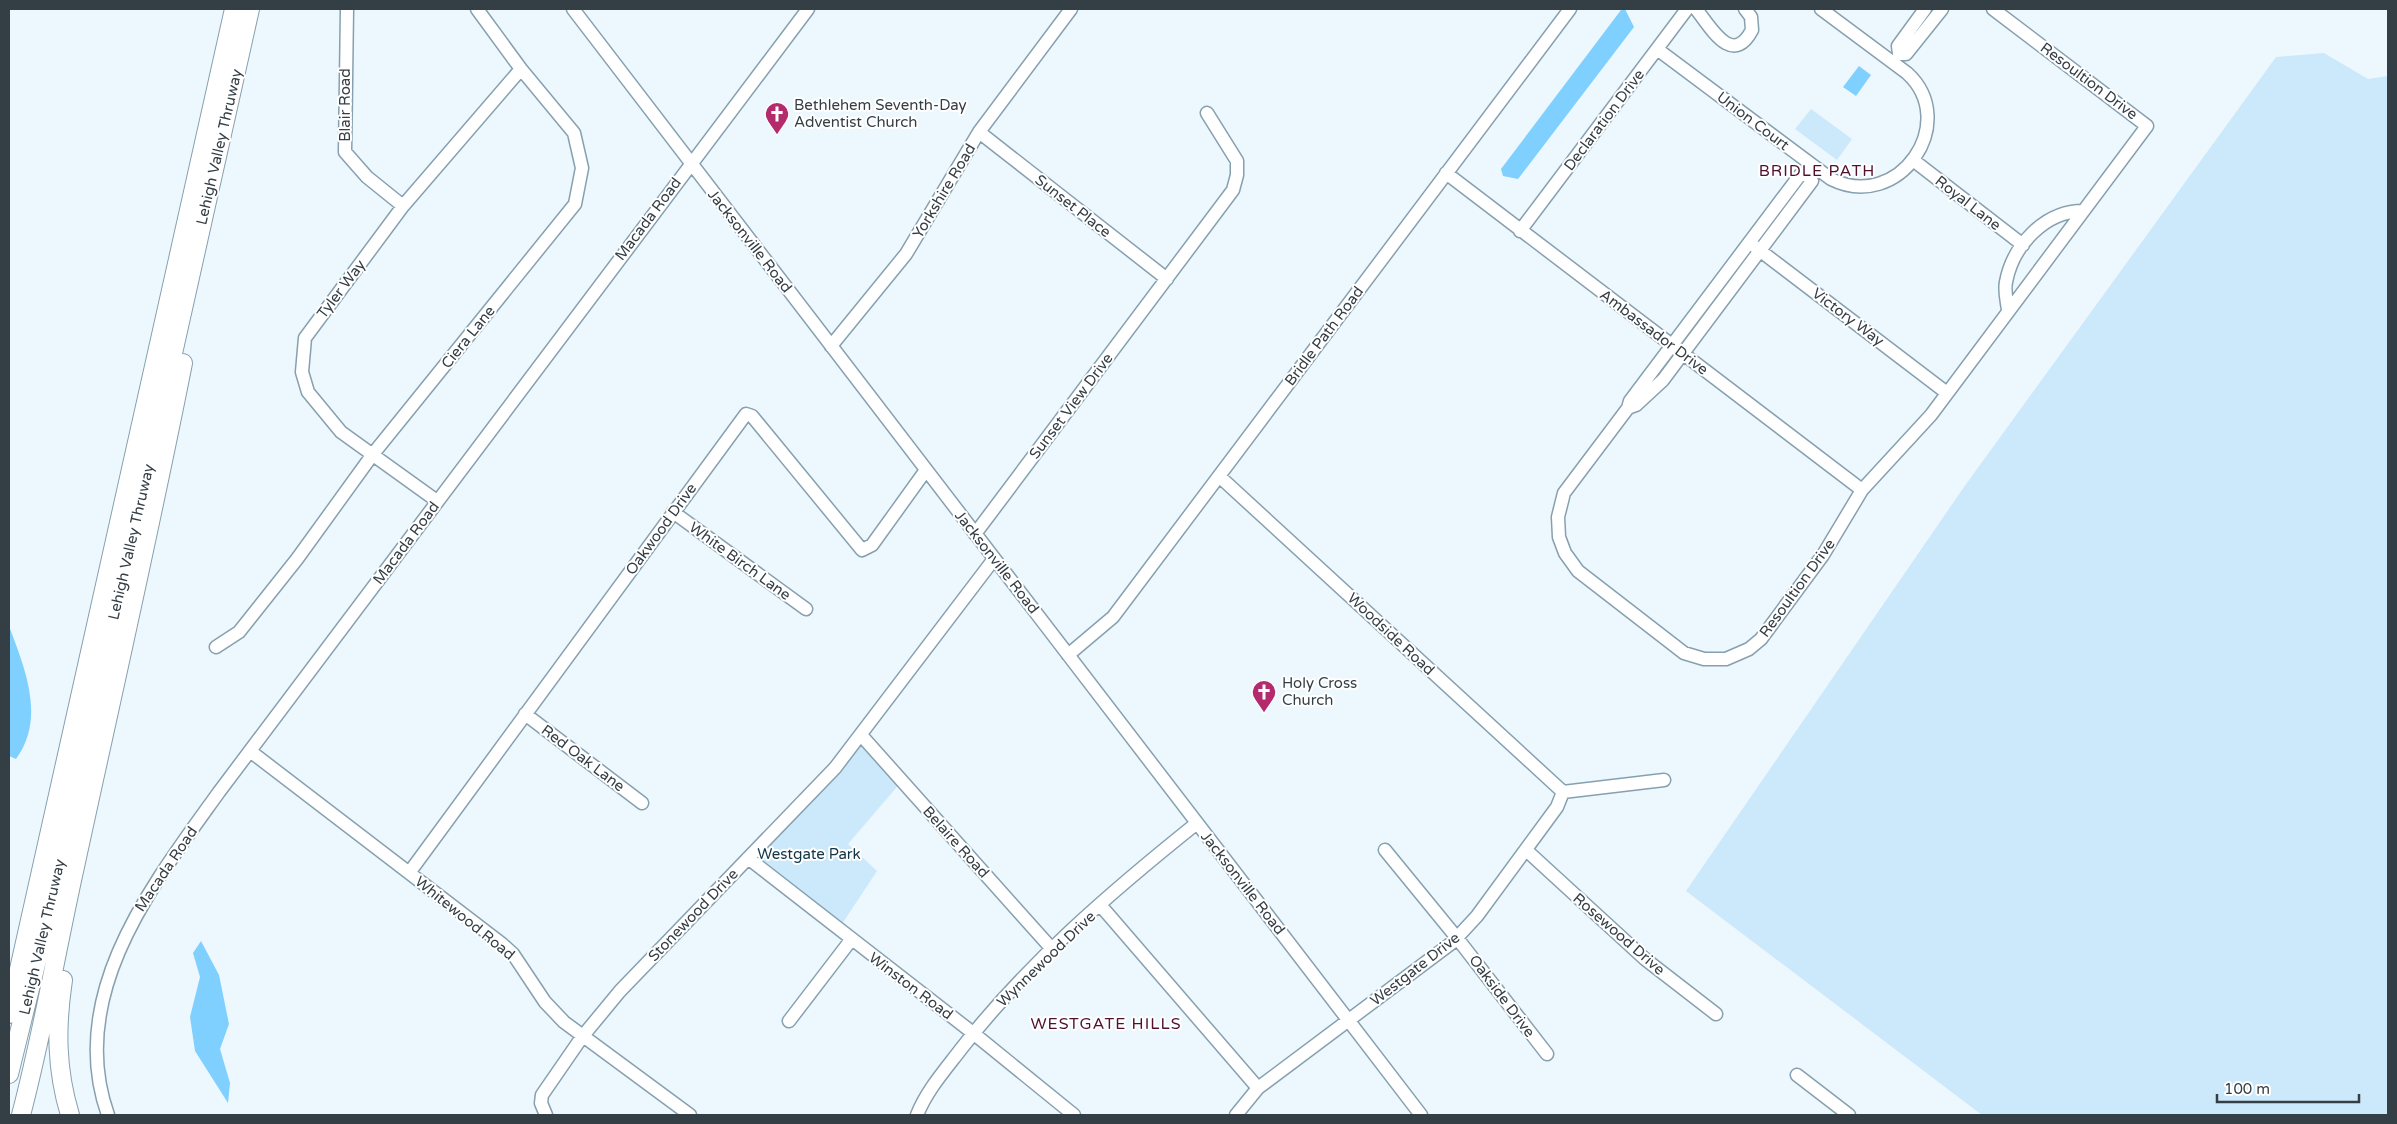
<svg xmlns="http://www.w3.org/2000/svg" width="2397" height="1124" font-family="'Varela Round',sans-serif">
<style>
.green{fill:#cbe9fb}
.water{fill:#7fd0fe}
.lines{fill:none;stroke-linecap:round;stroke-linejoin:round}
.minor-casing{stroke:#87a0af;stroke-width:15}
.highway-casing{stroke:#87a0af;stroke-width:20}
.minor{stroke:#fff;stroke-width:12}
.highway{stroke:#fff;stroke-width:18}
.labels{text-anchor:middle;stroke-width:4;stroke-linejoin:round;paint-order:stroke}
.street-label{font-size:15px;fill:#343e45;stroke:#fff}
.poi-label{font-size:15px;fill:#343e45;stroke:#fff;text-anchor:start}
.park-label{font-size:15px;fill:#103547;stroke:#fff}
.neighbourhood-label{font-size:16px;letter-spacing:1px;fill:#51102e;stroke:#fff}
</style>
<rect width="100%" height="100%" fill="#edf7fe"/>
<path class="green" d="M2324,53L2368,79L2388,76V1115H1982L1686,891L1964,487L2276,57Z
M1811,109L1852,139L1837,160L1795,129Z
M861,735L902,781L848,844L877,871L838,930L748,858Z"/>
<path class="water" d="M1625,9L1634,27L1518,179L1503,176L1501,169L1621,10Z
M1859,66L1871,75L1856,96L1843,87Z
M9,626C25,669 46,718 16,759L9,756Z
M201,941L219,975L229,1024L220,1049L230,1083L228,1103L195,1051L190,1017L200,977L193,953Z"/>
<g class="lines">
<g class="minor-casing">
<path id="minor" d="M347,9L345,152L367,177L403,206
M573,9L1421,1115
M1696,9C1710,26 1732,68 1752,30L1751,17L1745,9
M1925,9L1898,46L1899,54H1906L1942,9
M1657,49L1831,179C1899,213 1961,122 1907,73L1821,9
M979,132L1167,279
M1913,160L2023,245
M1446,173L1862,490
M1809,174L1812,181L1663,380L1636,405L1628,408L1630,401L1800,175Z
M1520,231L1687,9
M1754,246L1947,393
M2008,310C2007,301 2004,291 2006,282C2013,245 2045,211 2083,211
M831,346L906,254L979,132L1071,9
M1628,408L1564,493L1558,517L1559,537L1565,553L1578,571L1684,653L1704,659H1726L1749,649L1761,639L1823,555L1862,490L1931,415L2147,126L1993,9
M1219,476L1563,792
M437,501L341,432L308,392L302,372L305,338L403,206L521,69
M673,512L806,609
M975,534L1233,190L1237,175V161L1207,113
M216,647L239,632L297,559L373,454L575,204L582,168L574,133L521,69L477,9
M1068,655L1113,617L1570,9
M525,714L642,803
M861,735L1052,949
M250,751L502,944L513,954L545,1002L564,1022L690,1115
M1563,792L1664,780
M1385,850L1457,938L1547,1054
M1526,850L1645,959L1716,1014
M748,858L973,1033L1074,1115
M409,873L746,414L752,416L862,550L872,545L926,470
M1101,906L1258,1088
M789,1021L851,940
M1797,1075L1849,1115
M108,1115C65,995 153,884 219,792L808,9
M546,1115L541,1103L542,1095L582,1037L620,991L835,768L994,559
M917,1115C927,1090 945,1070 961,1049C1028,963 1112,891 1197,823
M1236,1115L1258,1088L1453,942L1477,916L1557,807L1563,792"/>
</g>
<g class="highway-casing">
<path id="highway" d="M63,980C56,1027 56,1069 70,1115
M9,1014L234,9
M9,1074L40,948L250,9
M21,1115C43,1032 57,947 76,862C112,696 150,530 183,363"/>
</g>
<use href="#minor" class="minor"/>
<use href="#highway" class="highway"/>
</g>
<defs>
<g id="church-pin" transform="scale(1.25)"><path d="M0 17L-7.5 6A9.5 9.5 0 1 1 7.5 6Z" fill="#b32b6c" stroke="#fff"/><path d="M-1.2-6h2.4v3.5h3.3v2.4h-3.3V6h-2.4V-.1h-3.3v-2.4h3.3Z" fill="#fff"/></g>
</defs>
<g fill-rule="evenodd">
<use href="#church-pin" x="777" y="114"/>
<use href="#church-pin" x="1264" y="692"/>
</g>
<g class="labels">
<g class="street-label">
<text transform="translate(2089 81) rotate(37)" y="5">Resoultion Drive</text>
<text transform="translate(345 105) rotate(-90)" y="5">Blair Road</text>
<text transform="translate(1604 120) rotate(-53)" y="5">Declaration Drive</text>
<text transform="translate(1753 121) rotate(37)" y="5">Union Court</text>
<text transform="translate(219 147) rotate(-77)" y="5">Lehigh Valley Thruway</text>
<text transform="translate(944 191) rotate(-59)" y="5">Yorkshire Road</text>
<text transform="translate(1968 203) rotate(38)" y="5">Royal Lane</text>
<text transform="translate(1073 206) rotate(38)" y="5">Sunset Place</text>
<text transform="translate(648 219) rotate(-53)" y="5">Macada Road</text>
<text transform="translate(750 241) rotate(52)" y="5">Jacksonville Road</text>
<text transform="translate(341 289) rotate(-53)" y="5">Tyler Way</text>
<text transform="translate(1848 317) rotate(37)" y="5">Victory Way</text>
<text transform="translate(1654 332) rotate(37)" y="5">Ambassador Drive</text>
<text transform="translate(1324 336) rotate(-53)" y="5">Bridle Path Road</text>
<text transform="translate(468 337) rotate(-51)" y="5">Ciera Lane</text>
<text transform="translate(1071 406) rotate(-53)" y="5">Sunset View Drive</text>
<text transform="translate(661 529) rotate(-54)" y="5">Oakwood Drive</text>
<text transform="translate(131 542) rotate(-77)" y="5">Lehigh Valley Thruway</text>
<text transform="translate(406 543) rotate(-53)" y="5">Macada Road</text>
<text transform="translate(740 561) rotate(36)" y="5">White Birch Lane</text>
<text transform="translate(997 562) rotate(52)" y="5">Jacksonville Road</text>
<text transform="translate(1797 588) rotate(-54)" y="5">Resoultion Drive</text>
<text transform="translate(1391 634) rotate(43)" y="5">Woodside Road</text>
<text transform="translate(583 758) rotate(37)" y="5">Red Oak Lane</text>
<text transform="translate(956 842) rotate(48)" y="5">Belaire Road</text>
<text transform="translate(166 869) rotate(-56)" y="5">Macada Road</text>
<text transform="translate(1243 883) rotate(52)" y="5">Jacksonville Road</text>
<text transform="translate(693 915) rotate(-46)" y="5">Stonewood Drive</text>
<text transform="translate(465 918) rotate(39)" y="5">Whitewood Road</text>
<text transform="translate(1619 934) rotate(41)" y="5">Rosewood Drive</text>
<text transform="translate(42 937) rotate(-77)" y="5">Lehigh Valley Thruway</text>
<text transform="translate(1046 959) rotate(-44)" y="5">Wynnewood Drive</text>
<text transform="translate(1415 969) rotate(-38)" y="5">Westgate Drive</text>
<text transform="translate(911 986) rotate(37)" y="5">Winston Road</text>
<text transform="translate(1502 996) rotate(53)" y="5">Oakside Drive</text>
</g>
<g class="poi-label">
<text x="794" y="110">Bethlehem Seventh-Day<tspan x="794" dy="17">Adventist Church</tspan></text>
<text x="1282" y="688">Holy Cross<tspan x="1282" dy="17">Church</tspan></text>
</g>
<g class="park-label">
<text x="809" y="859">Westgate Park</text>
</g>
<g class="neighbourhood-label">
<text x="1817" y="176">BRIDLE PATH</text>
<text x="1106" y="1029">WESTGATE HILLS</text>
</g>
</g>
<rect width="2397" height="1124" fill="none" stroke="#343e45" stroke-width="20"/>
<path d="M2217 1094v8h142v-8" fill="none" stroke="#343e45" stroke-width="2.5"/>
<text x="2224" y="1094" font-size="15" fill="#343e45" stroke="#ffffff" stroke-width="4" paint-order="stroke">100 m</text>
</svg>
